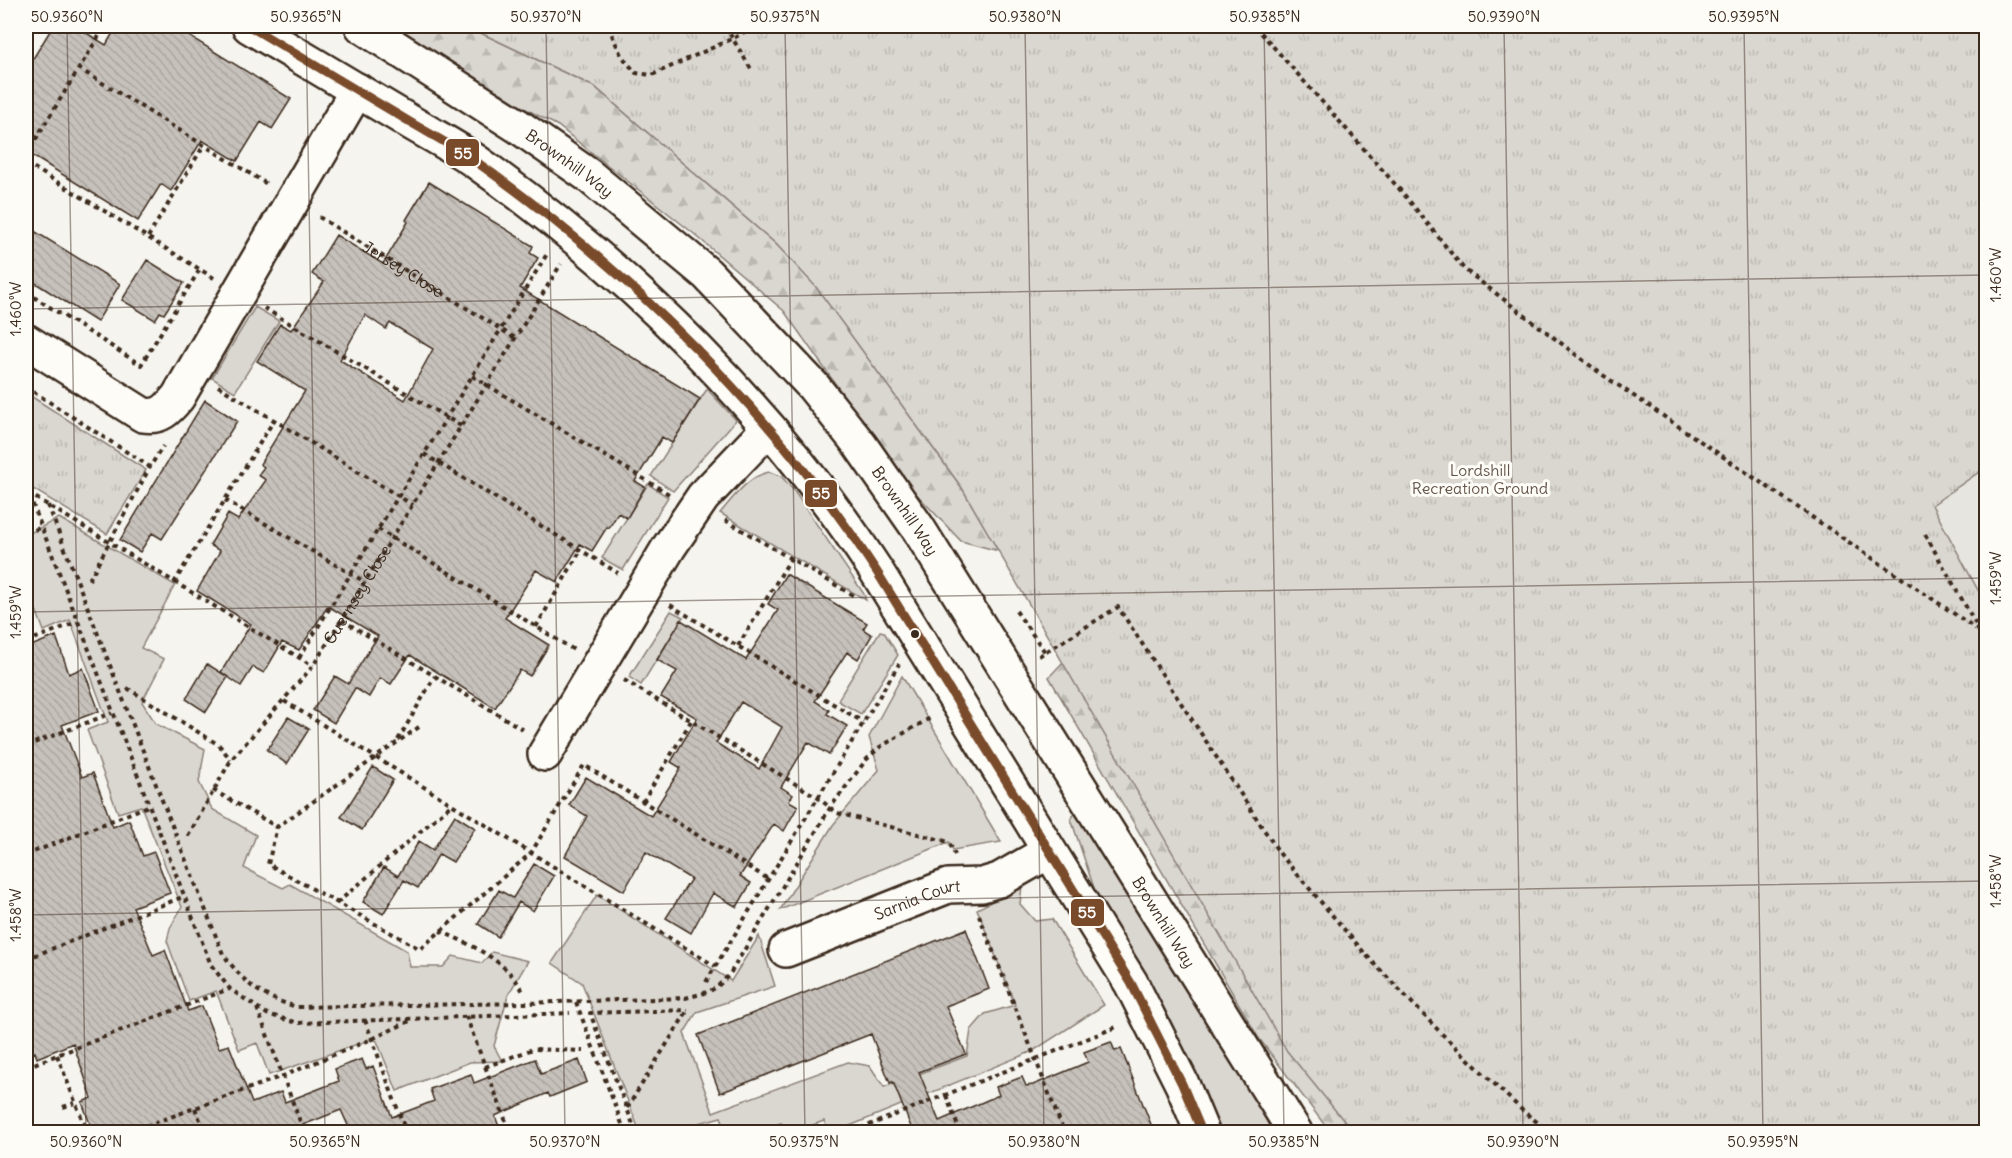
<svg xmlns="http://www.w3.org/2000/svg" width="2012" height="1158" font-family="Delius,sans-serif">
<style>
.built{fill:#e7e5df}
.grass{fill:#dad6d0;stroke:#8a8077;stroke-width:1.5}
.forest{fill:url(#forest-firs);stroke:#8a8077;stroke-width:1.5}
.park{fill:url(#park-tufts);stroke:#8a8077;stroke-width:1.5}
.building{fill:url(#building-back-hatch);stroke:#3b2a1e;stroke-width:1.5;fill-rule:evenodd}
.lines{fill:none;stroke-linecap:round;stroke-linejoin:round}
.street-casing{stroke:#3b2a1e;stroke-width:38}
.secondary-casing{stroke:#3b2a1e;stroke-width:38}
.path{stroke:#3b2a1e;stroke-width:4;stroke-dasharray:4.5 4.5;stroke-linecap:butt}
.street{stroke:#fdfcf7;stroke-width:33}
.secondary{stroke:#fdfcf7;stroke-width:33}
.bus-1-casing{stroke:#fdfcf7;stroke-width:14}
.bus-1{stroke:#7a4b2a;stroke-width:9}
.ticks{fill:none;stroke:#3b2a1e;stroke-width:1.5;stroke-opacity:0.45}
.bus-dot{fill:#3b2a1e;stroke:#fdfcf7;stroke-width:2}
.labels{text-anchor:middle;stroke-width:6;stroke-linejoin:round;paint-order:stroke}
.street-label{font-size:16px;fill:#3b2a1e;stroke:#fdfcf7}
.park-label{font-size:16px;fill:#63554a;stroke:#fdfcf7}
.line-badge{stroke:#fdfcf7;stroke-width:2}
.badge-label{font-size:16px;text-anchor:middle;font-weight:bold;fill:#fff}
.neatline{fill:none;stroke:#3b2a1e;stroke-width:2}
.ticks-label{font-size:15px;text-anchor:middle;fill:#3b2a1e}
</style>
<defs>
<pattern id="forest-firs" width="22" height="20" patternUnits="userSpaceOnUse" patternTransform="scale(1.5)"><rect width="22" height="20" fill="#dad6d0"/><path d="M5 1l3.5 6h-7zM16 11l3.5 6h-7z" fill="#bcb8b2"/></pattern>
<pattern id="park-tufts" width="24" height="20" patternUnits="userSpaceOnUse" patternTransform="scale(1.5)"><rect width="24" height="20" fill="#dad6d0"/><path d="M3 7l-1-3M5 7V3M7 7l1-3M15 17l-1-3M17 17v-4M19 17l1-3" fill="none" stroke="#bcb8b2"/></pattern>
<pattern id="building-back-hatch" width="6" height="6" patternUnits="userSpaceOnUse" patternTransform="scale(1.5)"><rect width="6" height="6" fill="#c7c1bb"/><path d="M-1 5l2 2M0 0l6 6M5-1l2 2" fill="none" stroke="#aca6a0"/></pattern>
</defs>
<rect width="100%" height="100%" fill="#f5f4ee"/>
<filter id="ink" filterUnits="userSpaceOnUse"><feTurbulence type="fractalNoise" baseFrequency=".0167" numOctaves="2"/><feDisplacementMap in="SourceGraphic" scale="12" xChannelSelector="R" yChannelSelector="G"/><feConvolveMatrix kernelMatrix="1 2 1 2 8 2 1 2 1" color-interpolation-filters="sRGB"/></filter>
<g filter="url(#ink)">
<path class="built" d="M1986,467V605L1932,505Z"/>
<path class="grass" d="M255,307L279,321L235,392L212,378Z
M707,389L736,420L673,491L651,476Z
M769,472L781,476L794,491L864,594L866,600L720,513C733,498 748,476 769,472Z
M648,484L668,497L623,570L602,558Z
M59,518L175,585L141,648L164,659L142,702L156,724L205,749L199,782L212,809L256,835L244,868L283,888L290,884L407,951L410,967H443L453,956L482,963L492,952L528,961L508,995L494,1046L502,1061L470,1062L397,1091L377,1041L372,1039L269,1075L257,1043L239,1050L216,991L189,1001L167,941L170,928L182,907L141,806L118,813L87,730L108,722L70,620L44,631L26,583V535Z
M671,611L683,617L641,685L629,677Z
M880,631L884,632L898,655L861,714L838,701L839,698Z
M902,676L1001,842L953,850L949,842L780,910L833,825L879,770L869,737Z
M1082,803L1230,1050L1272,1132H1214L1098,900L1071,819Z
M1022,886L1020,904L1035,921L1052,919L1104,1005L1033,1051L835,1132H829L824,1121L793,1132H788L781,1123L754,1132H727L721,1117L667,1132H640L582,983L552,963L597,895L731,981L759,936L775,986L697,1012L684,1033L713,1112L848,1062L870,1066L884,1087L967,1056L971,1030L985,1014L1015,1005L977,909Z"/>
<path class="forest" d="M387,26H466L595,87L776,244L816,286L962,488L999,551L961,541L904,481L784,311L693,233L558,126L477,83Z
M1063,662L1521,1132H1330L1258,1037L1049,677Z"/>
<path class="park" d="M466,26H1986V467L1932,505L1986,605V1132H1353L1287,1051L962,488L816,287L776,244L595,87Z
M26,393L146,470L107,534L33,489L26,471Z"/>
<path class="building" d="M53,26H75L106,45L117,26H173L291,99L272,129L261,122L237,161L202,140L171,191L161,184L138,221L26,152V70Z
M429,182L533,246L530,253L538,258L520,288L700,399L672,443L662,437L635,481L645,487L627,518L618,513L609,528L607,527L592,551L580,544L557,582L536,570L505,618L549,645L530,676L520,670L495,708L410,655L391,684L380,678L369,697L355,688L334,723L313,710L335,676L348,684L378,636L328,606L299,650L282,642L264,673L253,667L241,686L221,672L251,624L197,591L220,551L210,545L228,514L238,520L266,480L258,475L264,467L260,464L305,391L257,361L280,324L291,330L324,282L312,274L336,235L383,264L408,222L406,220ZM365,315L386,329L390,323L433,349L405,400L340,360Z
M26,226L120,284L97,322L26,277Z
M147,260L184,283L164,314L160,312L155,320L122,300Z
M205,400L237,421L162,539L152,533L140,552L120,540Z
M786,574L867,623L863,629L872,635L858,659L847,652L815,701L829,710L827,714L847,726L829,755L808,742L781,787L793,795L789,801L798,806L784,831L774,824L740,876L751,883L737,907L713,893L691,933L666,918L691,879L646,852L624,891L565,856L587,816L569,805L586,777L651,816L681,768L671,762L697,718L661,697L677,671L657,660L681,620L746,660L778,610L768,604ZM741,702L782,727L759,769L716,743Z
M56,636L69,674L83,668L99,711L62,725L82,777L93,773L113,827L129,820L143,856L154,852L170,893L133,907L153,955L165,950L188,1011L202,1006L219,1048L229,1045L252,1103L281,1092L285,1102L339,1081L335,1069L362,1059L366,1069L373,1066L392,1117L434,1101L430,1089L471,1074L474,1083L535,1059L541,1074L579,1060L587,1082L550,1097L548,1093L495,1116L501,1132H351L341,1110L285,1132H93L82,1102L92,1098L73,1043L37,1058L35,1052L26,1056V648Z
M207,664L228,677L206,712L186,699Z
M288,717L309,729L287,764L267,750Z
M373,767L393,780L362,830L341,817Z
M455,815L475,828L453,862L439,854L418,888L404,880L383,914L363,902L384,867L398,876L419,841L433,850Z
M534,864L554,876L533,911L519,902L498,937L478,924L499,890L513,898Z
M966,929L989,989L946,1006L966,1054L919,1072L939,1121L999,1095L996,1087L1022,1077L1026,1086L1033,1085L1088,1062L1084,1052L1111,1042L1115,1051L1121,1049L1154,1132H913L893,1082L890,1083L871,1034L720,1093L698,1035Z"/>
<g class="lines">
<g class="street-casing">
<g id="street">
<path d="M249,26C299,56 350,86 400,116C426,132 454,146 478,163C631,272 775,414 877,572L1131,983L1182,1084L1202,1132"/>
<path d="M26,341L143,415C161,418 168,409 178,397L357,90"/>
<path d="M545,754L669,547L703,497L768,429"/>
<path id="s3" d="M786,950L948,886L982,885L999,880L1048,852"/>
</g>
</g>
<g class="secondary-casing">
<g id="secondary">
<path id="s4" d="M362,26L518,126L588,175L707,274L813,386L860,445L918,528L1295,1132"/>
</g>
</g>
<g class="path">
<path d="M88,26L100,33"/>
<path d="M608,26L621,55L636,73L652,75L734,38L754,26"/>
<path d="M725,26L751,69"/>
<path d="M1255,26L1402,192L1464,269L1600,373L1981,632"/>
<path d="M78,68L267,184"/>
<path d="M26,155L105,26"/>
<path d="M26,163L214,278"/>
<path id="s1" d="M319,217L515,338"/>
<path d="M148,237L204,145"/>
<path d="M26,292L141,365L200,269"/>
<path d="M264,308L461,426"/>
<path d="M472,376L669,494"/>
<path d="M218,386L274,420"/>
<path d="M26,387L150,467L163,446"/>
<path d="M424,454L618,573"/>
<path d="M26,487L211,965L230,989L267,1014L298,1023L570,1013"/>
<path d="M28,493L313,666"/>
<path d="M225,500L365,582"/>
<path d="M48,505L162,800L223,954C247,986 259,996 297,1007L525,1003L685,998C709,992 715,992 731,972L830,808L866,760L880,747L932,717"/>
<path d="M725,520L856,597"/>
<path d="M378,529L574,650"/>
<path d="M26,533L40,528"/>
<path d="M1925,534L1986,642"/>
<path d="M89,580L150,467"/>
<path d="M174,583L274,420L413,505"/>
<path d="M670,605L863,722"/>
<path d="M1016,611L1045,652"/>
<path d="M342,620L524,730"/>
<path d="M536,627L581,550"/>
<path d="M26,642L77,622"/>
<path d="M738,646L791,558"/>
<path d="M1039,656L1118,607L1280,854L1367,956L1442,1034L1524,1112L1550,1132"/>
<path d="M299,658L547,254"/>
<path d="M624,680L817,797L837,813L949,842L955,855"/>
<path d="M127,688L219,745L231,760"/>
<path d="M284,701L715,966"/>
<path d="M419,727L277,827L268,864L420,949L531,853L584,765L768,879"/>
<path d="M398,740L435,676"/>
<path d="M26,746L112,713"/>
<path d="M213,790L277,827"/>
<path d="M643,802L691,721"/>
<path id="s2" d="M188,836L231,760L313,666L561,264"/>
<path d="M26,855L148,806"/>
<path d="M337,903L451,805"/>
<path d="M979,915L1064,1132"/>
<path d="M440,931C470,944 510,962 524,994"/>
<path d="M26,959L185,896"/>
<path d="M706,982L899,664"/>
<path d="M576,1002L625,1132"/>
<path d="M257,1008L304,1132"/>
<path d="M466,1016L510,1132"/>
<path d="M365,1020L406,1132"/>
<path d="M57,1055L87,1132"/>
<path d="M26,1067L229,989"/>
<path d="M485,1067L533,1049L583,1051"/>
<path d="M946,1095L960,1132"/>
<path d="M63,1107L75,1103"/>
<path d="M195,1108L205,1132"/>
<path d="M627,1108L688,1010"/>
<path d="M129,1132L283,1076L372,1039L412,1020"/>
<path d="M636,1132L590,1013L688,1010"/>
<path d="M766,1132L772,1130L773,1132"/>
<path d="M813,1132H816"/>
<path d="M852,1132L1119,1026"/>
</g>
<use href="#street" class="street"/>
<use href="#secondary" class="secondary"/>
<g class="bus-1-casing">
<path id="bus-1" d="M249,26C299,56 350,86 400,116C426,132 454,146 478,163C631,272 775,414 877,572L1131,983L1182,1084L1202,1132"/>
</g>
<use href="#bus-1" class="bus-1"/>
</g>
</g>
<path class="ticks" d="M67,26L86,1132M306,26L325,1132M546,26L565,1132M785,26L805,1132M1025,26L1044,1132M1264,26L1284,1132M1504,26L1523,1132M1744,26L1763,1132M1983,26L1986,219M26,309L1986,275M26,612L1986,578M26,915L1986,881"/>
<circle class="bus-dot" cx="915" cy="634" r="5"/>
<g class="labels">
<g class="street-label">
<text dy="6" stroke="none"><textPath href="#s4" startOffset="249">Brownhill Way</textPath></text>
<text dy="6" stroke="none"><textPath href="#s1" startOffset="99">Jersey Close</textPath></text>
<text dy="6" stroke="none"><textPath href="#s4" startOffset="735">Brownhill Way</textPath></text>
<text dy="6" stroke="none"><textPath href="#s2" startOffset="296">Guernsey Close</textPath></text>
<text dy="6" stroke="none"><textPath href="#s3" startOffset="141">Sarnia Court</textPath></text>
<text dy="6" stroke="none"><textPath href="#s4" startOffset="1221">Brownhill Way</textPath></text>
</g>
<g class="park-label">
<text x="1480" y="476">Lordshill<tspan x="1480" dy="18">Recreation Ground</tspan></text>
</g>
</g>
<g class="line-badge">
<rect x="445" y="138" width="35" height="29" rx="6" fill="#7a4b2a"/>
<rect x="804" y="479" width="34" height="29" rx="6" fill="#7a4b2a"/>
<rect x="1070" y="898" width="35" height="29" rx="6" fill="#7a4b2a"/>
</g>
<g class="badge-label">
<text x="463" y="159">55</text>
<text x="821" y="499">55</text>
<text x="1087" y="918">55</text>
</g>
<rect width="2012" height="1158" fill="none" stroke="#fdfcf7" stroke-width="66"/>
<rect x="33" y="33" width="1946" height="1092" class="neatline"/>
<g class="ticks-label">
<text x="67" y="22">50.9360°N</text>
<text x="306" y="22">50.9365°N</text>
<text x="546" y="22">50.9370°N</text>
<text x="785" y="22">50.9375°N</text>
<text x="1025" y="22">50.9380°N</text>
<text x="1265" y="22">50.9385°N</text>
<text x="1504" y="22">50.9390°N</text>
<text x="1744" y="22">50.9395°N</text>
<text transform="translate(1996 275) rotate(-90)" y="5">1.460°W</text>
<text transform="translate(16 309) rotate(-90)" y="5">1.460°W</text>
<text transform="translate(1996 578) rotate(-90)" y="5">1.459°W</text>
<text transform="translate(16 612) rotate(-90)" y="5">1.459°W</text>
<text transform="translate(1996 881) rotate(-90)" y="5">1.458°W</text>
<text transform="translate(16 915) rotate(-90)" y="5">1.458°W</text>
<text x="86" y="1147">50.9360°N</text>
<text x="325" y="1147">50.9365°N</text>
<text x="565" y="1147">50.9370°N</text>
<text x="804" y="1147">50.9375°N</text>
<text x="1044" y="1147">50.9380°N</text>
<text x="1284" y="1147">50.9385°N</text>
<text x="1523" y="1147">50.9390°N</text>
<text x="1763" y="1147">50.9395°N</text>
</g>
</svg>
